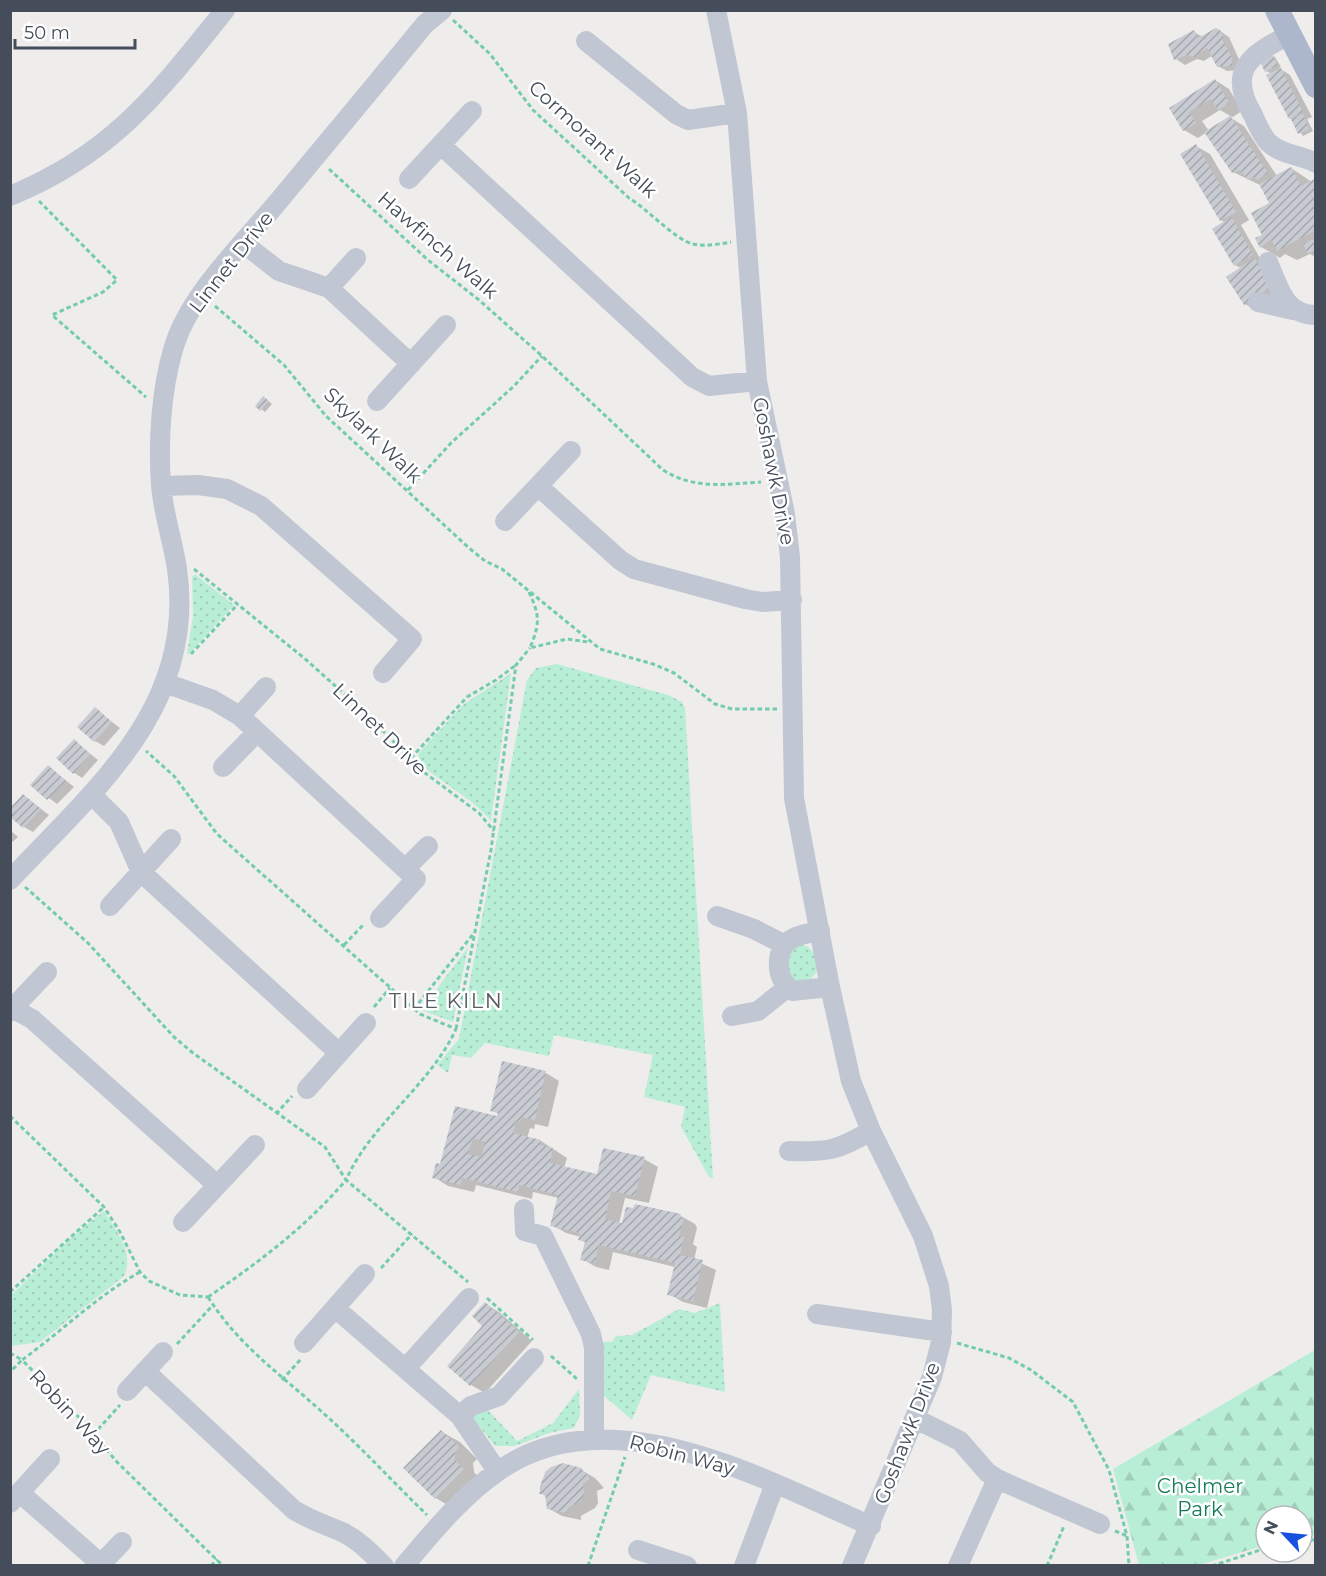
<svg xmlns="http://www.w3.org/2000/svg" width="1326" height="1576" font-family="Montserrat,sans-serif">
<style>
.grass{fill:url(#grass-dots)}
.forest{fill:url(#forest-firs)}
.shadow{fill:#0003;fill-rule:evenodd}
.building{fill:url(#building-hatch);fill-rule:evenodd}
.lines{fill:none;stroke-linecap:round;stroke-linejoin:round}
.path{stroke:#72ccad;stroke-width:3;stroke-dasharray:4.5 3;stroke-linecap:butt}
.minor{stroke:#c0c6d2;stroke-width:20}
.major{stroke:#acb7cc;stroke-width:24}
.labels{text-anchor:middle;stroke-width:5;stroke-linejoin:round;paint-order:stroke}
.street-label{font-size:20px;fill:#454d5a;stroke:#fff}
.park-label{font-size:20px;fill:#167b57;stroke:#fff}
.neighbourhood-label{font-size:21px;letter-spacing:1.5px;fill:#595c62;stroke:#fff}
</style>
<defs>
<pattern id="grass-dots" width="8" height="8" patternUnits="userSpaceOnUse" patternTransform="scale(1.5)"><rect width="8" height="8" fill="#b9eed6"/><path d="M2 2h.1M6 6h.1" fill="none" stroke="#a0ceba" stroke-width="1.8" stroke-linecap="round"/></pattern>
<pattern id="forest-firs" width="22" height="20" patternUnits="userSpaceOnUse" patternTransform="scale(1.5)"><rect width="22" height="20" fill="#b9eed6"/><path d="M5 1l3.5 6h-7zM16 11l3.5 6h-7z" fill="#a0ceba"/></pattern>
<pattern id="building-hatch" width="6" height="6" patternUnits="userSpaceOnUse" patternTransform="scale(1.5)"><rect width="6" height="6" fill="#c9cbd3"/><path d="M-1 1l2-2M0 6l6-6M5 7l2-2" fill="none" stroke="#a5a7ae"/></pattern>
</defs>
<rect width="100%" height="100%" fill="#efedec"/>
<path class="grass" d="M195,574L234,605L189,654H187L193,616L192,577Z
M557,664L668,695L682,702L685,708L713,1178L709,1177L681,1127L685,1107L644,1097L653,1055L554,1035L549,1056L485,1043L471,1058L452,1055L448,1073L437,1065L459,1039L527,680L536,668Z
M511,673L491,821C471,797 441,783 418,762L419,753L464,704Z
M801,944L807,946L817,956V971L808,983L796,985L785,967L786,955Z
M468,947L453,1022L421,1010Z
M104,1211C116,1231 135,1253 124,1276L40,1342L11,1346V1295L70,1239Z
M720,1303L725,1392L651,1375L632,1420L603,1395L602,1342H612L616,1336L632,1335L679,1309L695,1313Z
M579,1389L580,1415L574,1428L549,1433L515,1446H495L470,1415L485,1407L517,1441L553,1423Z"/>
<path class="forest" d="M1315,1350V1535L1302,1538V1516H1266V1545L1199,1565H1139L1113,1469Z"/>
<path class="shadow" d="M1220,31L1229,37L1241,64L1240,70L1227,71L1218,66L1213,55L1204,61L1197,59L1185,65L1176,59L1194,32L1203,37Z
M1271,55L1275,57L1281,67L1279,68L1290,75L1312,117L1307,119L1313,131L1303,136L1290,118L1272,74L1266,71Z
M1215,80L1229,89L1242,111L1231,118L1244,126L1277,176L1291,168L1312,182L1316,180V257L1310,254L1297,260L1285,254L1280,258L1261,247L1257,239L1264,235L1271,204L1262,186L1233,172L1207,132L1198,138L1184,130L1171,109ZM1220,110L1232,117L1209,131L1202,121Z
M1196,146L1210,154L1249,220L1241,225L1261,260L1258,262L1269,268L1285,295L1259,312L1245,304L1241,268L1235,265L1225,223L1221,220Z
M267,400L272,404L265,412L261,409Z
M95,709L120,728L104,746L95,741Z
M74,741L98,760L82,778L73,772Z
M49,767L74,787L57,804L32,785Z
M24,796L49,815L33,832L24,827Z
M10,830L18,837L10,844Z
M546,1073L559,1081L548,1127L535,1124L534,1129L530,1128L527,1138L541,1141L567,1158L564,1168L598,1176L644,1159L658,1167L649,1203L625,1198L619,1224L623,1225L636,1205L681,1216L695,1224L697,1228L693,1244L697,1247L694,1260L716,1270L707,1308L683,1302L669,1294L675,1267L613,1252L609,1270L596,1267L582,1259L586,1243L580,1239L581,1237L566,1233L552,1225L559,1198L533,1192L532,1199L476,1185L474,1192L448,1186L434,1177L441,1166L456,1108L498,1118L499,1114L492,1110Z
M485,1304L499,1312L532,1341L485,1393L471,1385L449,1365L485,1326Z
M442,1432L460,1442L477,1459L473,1463L474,1472L482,1481L454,1509L436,1498Z
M551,1468L580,1469L595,1478L604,1488L597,1491L598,1503L595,1508L581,1516V1520L562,1516L548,1508L546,1496L540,1493V1487L542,1480Z"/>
<path class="building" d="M1216,28L1220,30L1224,38L1222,39L1232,58V66L1217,67L1207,48L1194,57L1187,55L1174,60L1168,44L1194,30L1198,38Z
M1271,53L1278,65L1265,72L1259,60Z
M1281,68L1303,112L1289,119L1266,75Z
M1215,79L1229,103L1218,110L1211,99L1189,112L1196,123L1183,131L1169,108Z
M1303,114L1309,129L1298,134L1291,119Z
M1230,116L1268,173L1257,180L1254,177L1248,180L1240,170L1232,173L1204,132Z
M1196,144L1236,212L1220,221L1180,154Z
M1291,167L1301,186L1316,178V230L1277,251L1271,239L1260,248L1255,238L1262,235L1251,213L1269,203L1259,184Z
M1231,217L1253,254L1234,266L1212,229Z
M1316,238V255L1313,251L1308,254L1303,244Z
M1254,258L1272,286L1244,305L1226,277Z
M263,396L269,401L260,411L255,406Z
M95,707L112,722L94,742L77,727Z
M74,739L90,754L73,774L56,758Z
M48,765L66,781L47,800L30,785Z
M23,794L41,809L23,828L10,817V808Z
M502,1061L546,1071L535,1120L521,1117L520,1122L516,1121L513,1133L541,1140L540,1145L553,1148L550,1163L597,1174L603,1148L645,1157L635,1196L611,1191L605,1219L622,1223L626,1207L633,1208L635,1204L681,1214L680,1218L684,1219L679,1236L684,1237L680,1255L703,1260L693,1301L667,1295L675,1263L599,1245L595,1263L580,1260L585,1242L578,1240L580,1233L550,1226L558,1195L519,1185L518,1192L462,1178L460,1185L432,1178L436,1163L440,1164L455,1106L497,1116L498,1113L490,1111ZM473,1138L485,1142L481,1157L468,1154Z
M485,1302L519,1332L470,1386L447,1366L482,1326L472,1316Z
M441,1430L459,1447L455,1452V1460L464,1470L435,1499L403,1468Z
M563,1463L581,1468L591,1480L583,1483L584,1495L581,1501L568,1508L567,1513L547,1509L545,1494H539L545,1472L551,1467Z"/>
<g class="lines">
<path class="path" d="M453,20L490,54L533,110L629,198C646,208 677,241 693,244C705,247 719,244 731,242
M329,169L428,260L479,300L542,356L663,470C695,490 725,484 761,482
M39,201L117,280L103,292L52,315L146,397
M215,306L284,365L326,416L469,548L485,561L502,569L600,649L653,664L674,673L715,704L732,709H777
M408,490L451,443L513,387L542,356
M194,569L304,658L360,708L425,773L479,813L494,831
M529,592C540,616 540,623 530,648L567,639L588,642
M191,654L238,604
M411,758L467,697L496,680L516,665
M25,887L87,942L174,1037L193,1053L325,1147L346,1180C371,1123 430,1086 456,1029L420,1014L217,834L174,776L146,751
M344,945L364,924
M374,1007L390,988
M414,1009L474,933
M456,1029L491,850L516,665L530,648
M276,1114L292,1096
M10,1116L104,1207L120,1232L140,1272L149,1281L180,1295L208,1297
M381,1268L412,1234
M140,1272C97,1296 62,1331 22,1360L76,1414L117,1462L223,1566
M10,1292L104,1207
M208,1297C259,1262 306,1227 346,1180L468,1282
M208,1297C239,1346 279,1373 321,1411C358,1444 392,1481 427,1515
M487,1298L533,1340
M957,1343L1009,1358L1031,1370L1073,1402L1109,1470L1127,1536L1129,1566
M177,1344L213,1305
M10,1353L22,1360L10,1372
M551,1356L578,1380
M282,1380L301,1359
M93,1435L120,1405
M1115,1531L1127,1536
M1302,1540H1316
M211,1566L217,1559
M588,1566L625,1457
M1047,1566L1064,1526
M1212,1566L1266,1548"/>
<path class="minor" d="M716,10L737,113L757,381L785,514L790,557L794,798L830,987L851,1081L871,1131L923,1236L939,1286L942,1310L941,1342L932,1377L852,1566
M1289,35C1251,54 1226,70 1253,115C1257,124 1262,136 1269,143C1282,155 1301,155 1316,163
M586,41L676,114L688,120L737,113
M441,145L692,377L709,386L757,381
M409,179L472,111
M10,196C113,154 158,93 225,10
M243,243L279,271L329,288L411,364
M1268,262C1279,287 1284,315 1316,315
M329,288L356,258
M1258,302L1293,310
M377,401L446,325
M161,486L198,485L227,489L261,506L412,639L383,673
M538,486L620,560L634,569L745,599L762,602L792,600
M505,521L571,451
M165,683L213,700L240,716L416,879L380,918
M240,716L266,687
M223,767L257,732
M91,794L119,822L141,872L339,1053
M405,869L428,846
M10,880C94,790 197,707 177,569C173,541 163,513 161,485C158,442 161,391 173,350C188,296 242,245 277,203C327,143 376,84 425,24L442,10
M110,906L171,839
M717,916L754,929L783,944
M820,931C797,935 777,939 779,967C779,977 784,984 792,991L830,987
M10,1007L32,1019L217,1185
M10,1011L47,972
M732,1016L758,1011L788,987
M307,1089L366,1023
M789,1151C829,1152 836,1151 871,1131
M524,1209L525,1231L543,1236L591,1334L594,1348V1439
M183,1222L255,1145
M335,1308L460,1416L497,1471
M817,1314L942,1332
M304,1343L365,1274
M406,1368L469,1298
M145,1371L294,1510C312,1521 324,1524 342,1532C359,1540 371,1553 384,1566
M127,1391L163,1352
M460,1416L471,1406L499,1396L534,1358
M916,1419L960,1441L987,1472L997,1479L1100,1524
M20,1493L101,1564L122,1542
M10,1503L50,1459
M638,1550L687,1566
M404,1566C432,1533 461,1497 497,1472C607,1392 763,1479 871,1526
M744,1566L775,1484
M958,1566L997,1479"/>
<path class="major" d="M1277,10L1316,86"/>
</g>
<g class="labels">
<g class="street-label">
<text transform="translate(593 139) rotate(42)" y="7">Cormorant Walk</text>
<text transform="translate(438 245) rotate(41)" y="7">Hawfinch Walk</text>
<text transform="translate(231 262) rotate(-52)" y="7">Linnet Drive</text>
<text transform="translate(373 435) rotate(44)" y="7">Skylark Walk</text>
<text transform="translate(774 471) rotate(79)" y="7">Goshawk Drive</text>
<text transform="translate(380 729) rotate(44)" y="7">Linnet Drive</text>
<text transform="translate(70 1412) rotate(47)" y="7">Robin Way</text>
<text transform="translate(907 1433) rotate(-69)" y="7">Goshawk Drive</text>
<text transform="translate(682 1455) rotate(15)" y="7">Robin Way</text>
</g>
<g class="park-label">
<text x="1200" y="1493">Chelmer<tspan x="1200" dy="23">Park</tspan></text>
</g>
<g class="neighbourhood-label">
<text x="446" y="1008">TILE KILN</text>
</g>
</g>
<rect width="1326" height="1576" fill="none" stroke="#454d5a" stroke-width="24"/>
<g transform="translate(1284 1534) rotate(296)"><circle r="28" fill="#ffffff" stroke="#b5b8bd" stroke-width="1.5"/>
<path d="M0-4.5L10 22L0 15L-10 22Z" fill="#1851de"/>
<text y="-9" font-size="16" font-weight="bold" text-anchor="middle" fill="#454d5a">N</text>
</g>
<path d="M15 39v9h120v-9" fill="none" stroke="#454d5a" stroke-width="3"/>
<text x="24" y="39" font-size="18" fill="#454d5a" stroke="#ffffff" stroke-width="4.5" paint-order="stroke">50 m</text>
</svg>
